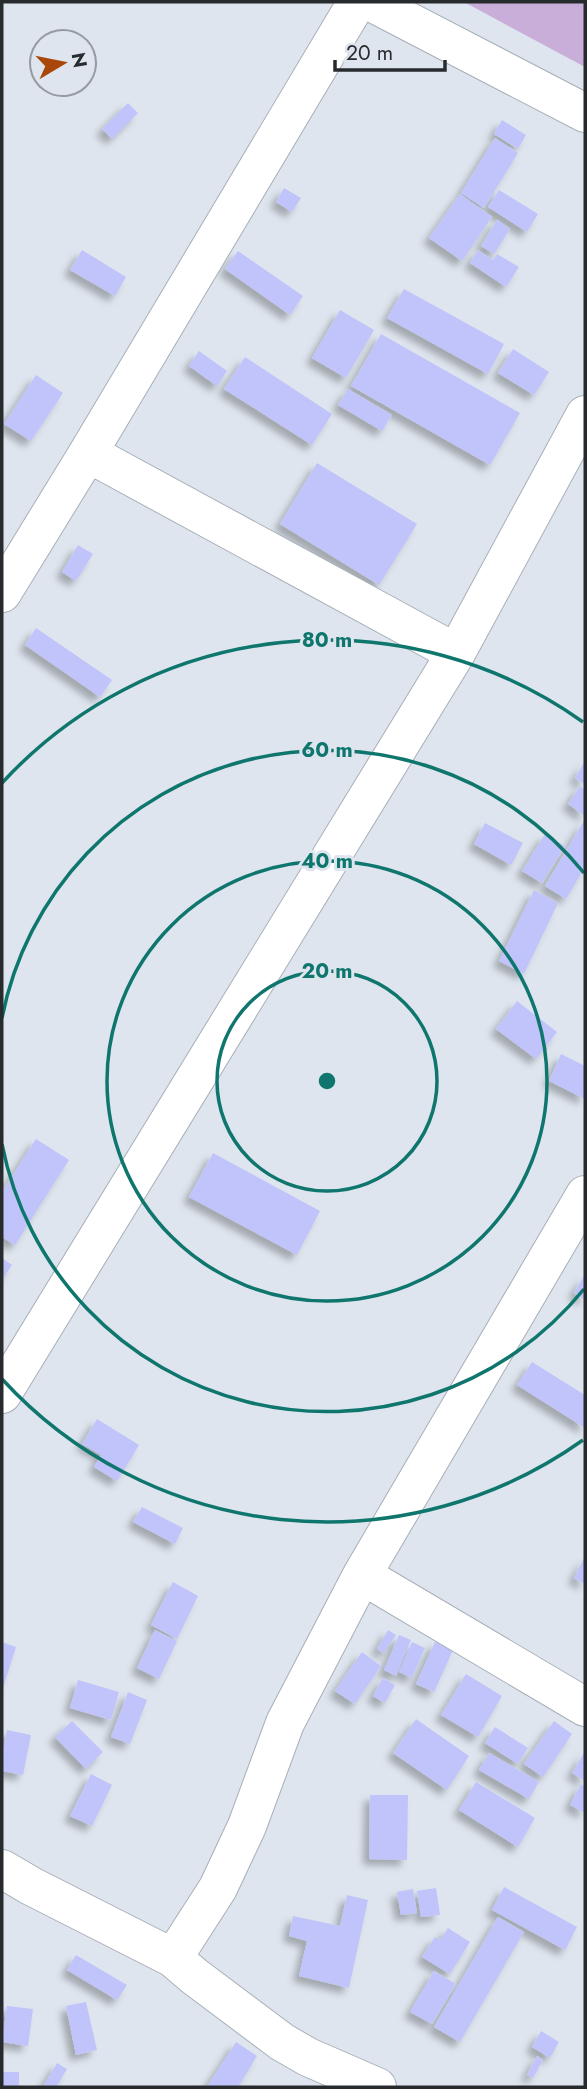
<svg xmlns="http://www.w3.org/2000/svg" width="587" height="2089" font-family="Jost,sans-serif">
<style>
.green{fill:#c8aed9}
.building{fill:#c0c4fa;filter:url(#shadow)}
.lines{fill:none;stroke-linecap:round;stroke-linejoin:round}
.minor-casing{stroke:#a8afb7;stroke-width:40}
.minor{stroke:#fff;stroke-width:38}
.ring{fill:none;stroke:#0f766e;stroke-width:3.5}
.centre{fill:#0f766e;stroke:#dee5ee;stroke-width:3.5}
.ring-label{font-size:21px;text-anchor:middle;font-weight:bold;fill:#0f766e;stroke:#dee5ee;stroke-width:6;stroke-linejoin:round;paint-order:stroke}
</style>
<defs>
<filter id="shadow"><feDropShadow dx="-6" dy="6" stdDeviation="3.5" flood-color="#0004"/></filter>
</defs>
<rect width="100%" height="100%" fill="#dee5ee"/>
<path class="green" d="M464,2H585V67Z"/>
<path class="building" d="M128,103L138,113L112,139L102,129Z
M502,120L526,135L518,149L494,134Z
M495,138L518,153L484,208L461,193Z
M284,188L301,198L292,212L276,202Z
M499,190L538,214L527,232L488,207Z
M460,194L492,217L462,261L429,238Z
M497,220L510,229L494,254L481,246Z
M82,250L126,277L115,296L70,270Z
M478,250L493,260L497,254L519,267L506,287L470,263Z
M238,251L303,296L290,315L225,269Z
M404,289L504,344L488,374L387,318Z
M340,310L374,330L346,378L312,358Z
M381,334L520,413L490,465L351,386Z
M513,349L549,372L534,395L498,373Z
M199,351L227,371L217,386L189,366Z
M245,357L332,414L312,445L224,389Z
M36,375L63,393L31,441L4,424Z
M348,389L392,415L382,431L338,405Z
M317,463L417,524L379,585L280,524Z
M78,545L93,554L76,581L62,572Z
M36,628L112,680L100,697L25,645Z
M585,761V784L575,778Z
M580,786L585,790V816L568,804Z
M585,819V867L566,899L545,886Z
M485,823L523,843L511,865L474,844Z
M545,834L565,846L542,883L522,871Z
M534,890L558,903L524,974L499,961Z
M517,1001L557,1032L536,1059L496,1029Z
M561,1054L585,1066V1099L549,1081Z
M36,1139L69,1160L15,1245L2,1237V1192Z
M213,1153L320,1211L297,1255L189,1197Z
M2,1258L12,1265L2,1280Z
M585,1274V1300L574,1293Z
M532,1362L585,1395V1428L517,1385Z
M97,1419L139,1445L117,1481L94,1467L101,1455L82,1444Z
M142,1507L183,1528L175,1544L133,1522Z
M585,1556V1584L574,1578Z
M173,1582L198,1596L177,1639L151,1625Z
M155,1630L177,1641L159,1679L137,1668Z
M388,1630L396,1635L384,1653L377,1649Z
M399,1635L411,1640L396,1676L384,1670Z
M2,1642L16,1647L2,1691Z
M412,1642L425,1648L412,1678L399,1672Z
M435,1642L453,1650L434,1692L416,1684Z
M362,1652L381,1666L355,1704L335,1691Z
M466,1674L502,1696L478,1737L441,1715Z
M383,1678L395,1685L385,1703L373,1696Z
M78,1680L119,1692L111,1720L70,1708Z
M128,1692L147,1700L130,1744L111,1737Z
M416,1719L469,1756L447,1790L393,1753Z
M72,1721L103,1752L86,1769L55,1737Z
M554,1721L572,1734L543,1777L524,1764Z
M495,1727L528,1748L518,1764L485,1743Z
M7,1730L31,1735L23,1775L2,1771V1756Z
M585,1751V1781L572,1773Z
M489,1753L539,1782L529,1799L479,1770Z
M91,1774L112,1785L92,1826L70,1816Z
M476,1782L535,1818L518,1847L459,1810Z
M581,1784L585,1787V1813L570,1805Z
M370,1795H408L407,1860L369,1859Z
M504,1887L577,1927L565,1950L492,1910Z
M436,1888L440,1915L421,1917L417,1891Z
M413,1889L417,1913L401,1915L397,1892Z
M347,1895L368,1900L349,1988L299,1976L307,1941L289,1936L293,1916L340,1926Z
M498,1917L524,1932L460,2042L434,2027Z
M448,1928L470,1942L450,1974L422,1957L435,1937L440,1940Z
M76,1955L127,1985L117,2000L67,1970Z
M434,1971L456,1984L432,2024L410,2012Z
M86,2002L97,2050L76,2055L66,2006Z
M7,2006L33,2009L28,2046L2,2042Z
M541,2031L559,2042L550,2058L532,2047Z
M236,2042L257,2056L238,2087H207Z
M537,2056L543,2060L533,2078L527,2075Z
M57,2063L67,2069L56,2087H43Z
M2,2072H19V2087H2Z"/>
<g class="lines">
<g class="minor-casing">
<path id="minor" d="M371,2L585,113
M88,453L456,653
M2,593L88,453L357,2
M2,1394L456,653L585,415
M362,1575L585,1707
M2,1869L31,1886L173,1958L194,1976L282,2042L308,2057L377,2087
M173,1958L218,1888L247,1826L285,1723L362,1575L585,1195"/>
</g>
<use href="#minor" class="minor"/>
</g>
<g class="ring">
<circle cx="327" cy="1081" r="110"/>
<circle cx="327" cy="1081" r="220"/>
<path d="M584 1289A331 331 0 0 1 2 1144M2 1018A331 331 0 0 1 584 873"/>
<path d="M583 1440A441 441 0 0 1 2 1379M2 783A441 441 0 0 1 583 722"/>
</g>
<circle cx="327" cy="1081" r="10" class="centre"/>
<g class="ring-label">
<text x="327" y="647">80 m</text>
<text x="327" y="757">60 m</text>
<text x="327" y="868">40 m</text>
<text x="327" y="978">20 m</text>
</g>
<rect width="587" height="2089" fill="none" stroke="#282b2e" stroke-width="7"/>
<g transform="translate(63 63) rotate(80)"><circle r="33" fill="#dee5ee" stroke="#959ba1" stroke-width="2"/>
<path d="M0-5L12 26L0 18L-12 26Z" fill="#a94708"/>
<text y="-10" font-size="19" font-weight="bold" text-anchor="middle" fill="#282b2e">N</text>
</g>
<path d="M335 60v10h110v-10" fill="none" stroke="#282b2e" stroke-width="3.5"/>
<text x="346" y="60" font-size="21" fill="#282b2e" stroke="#dee5ee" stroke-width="5" paint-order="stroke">20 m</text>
</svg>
